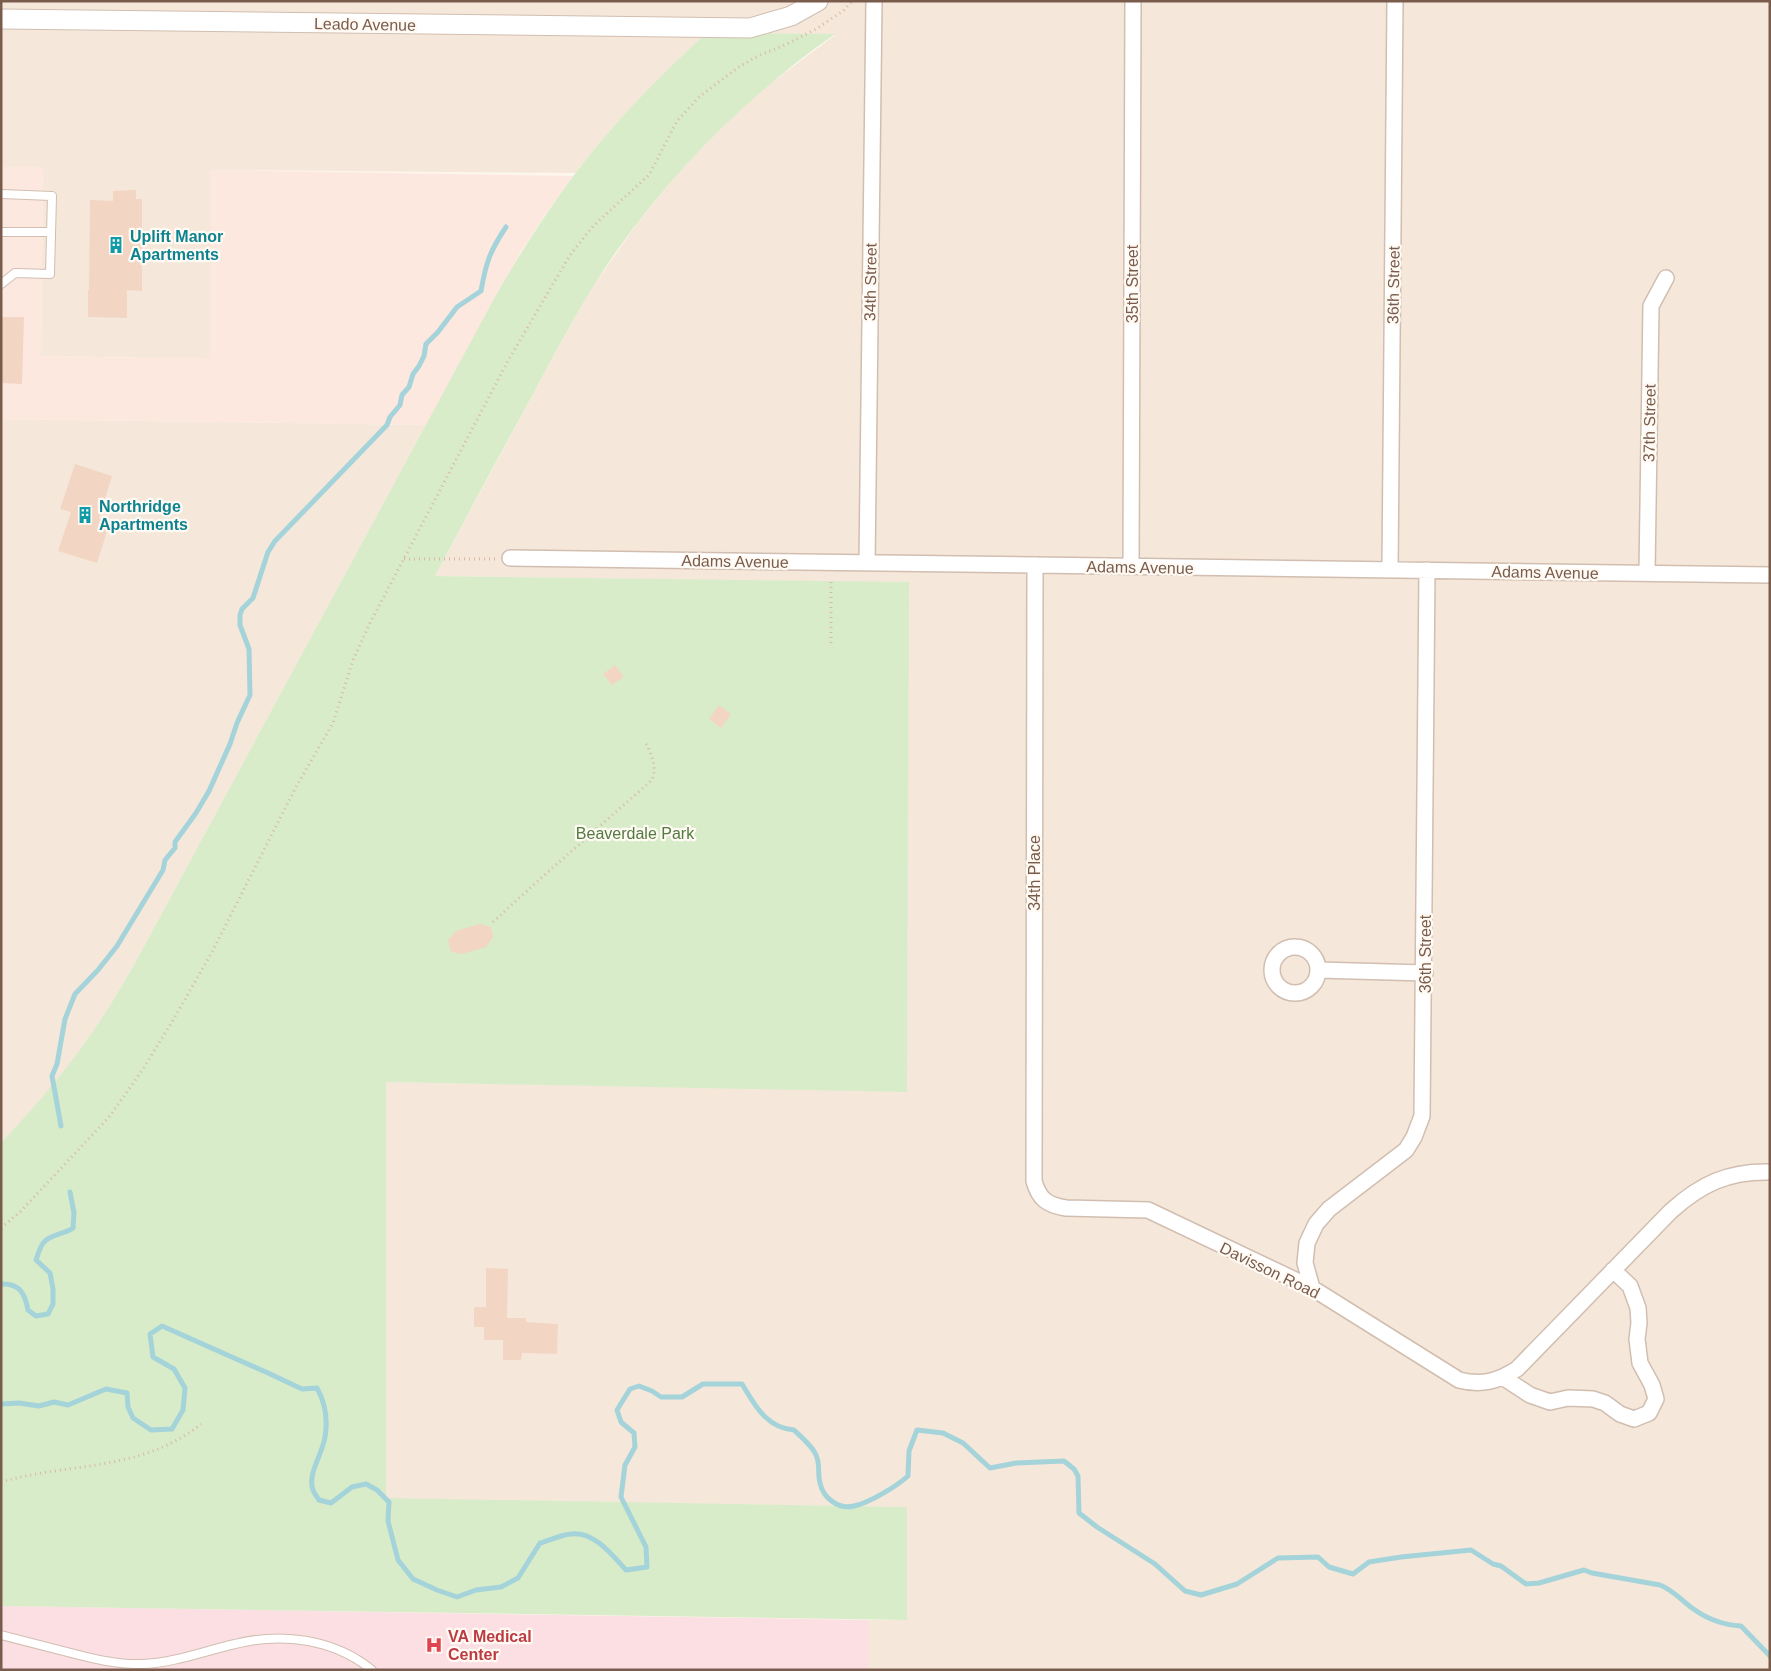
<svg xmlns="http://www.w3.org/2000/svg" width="1771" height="1671" font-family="Helvetica,sans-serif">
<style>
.residential{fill:#f5e8da}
.commercial{fill:#fde8e0}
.medical{fill:#fbdfe3}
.green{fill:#d8ecc9}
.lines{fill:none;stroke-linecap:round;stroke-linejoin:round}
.stream{stroke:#a5d3da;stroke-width:5}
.building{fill:#f3d5c3}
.service-casing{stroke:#d1beb0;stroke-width:10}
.minor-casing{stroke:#d1beb0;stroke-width:18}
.tertiary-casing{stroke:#d1beb0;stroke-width:21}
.path{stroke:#d9b8a5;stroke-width:3;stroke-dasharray:1 4;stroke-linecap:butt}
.service{stroke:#fff;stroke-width:8}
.minor{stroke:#fff;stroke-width:15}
.tertiary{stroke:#fff;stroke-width:19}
.labels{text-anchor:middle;stroke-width:4.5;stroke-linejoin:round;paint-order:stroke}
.street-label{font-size:16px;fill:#7a5c4d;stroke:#fffaf3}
.culture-label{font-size:16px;font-weight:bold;fill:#0d838f;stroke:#fffaf3;text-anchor:start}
.park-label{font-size:16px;fill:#537a41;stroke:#fffaf3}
.health-label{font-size:16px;font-weight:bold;fill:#be3a42;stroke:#fffaf3;text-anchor:start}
</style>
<rect width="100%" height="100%" fill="#fdf6ec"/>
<path class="residential" d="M1,1H1770V1670H868V1620H906V1507L386,1499V1082L907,1091L908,583L435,576L565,335L589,292L636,225L674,178L718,130L767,86L835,35L707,33L652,85L612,128L575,173L210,170V359L41,356L43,168L1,167Z
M1,419L426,425L135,963L105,1015L67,1068L32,1111L1,1143Z"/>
<path class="commercial" d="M1,167H43L41,356L210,359V170L573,176L545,215L519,255L426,425L1,419Z"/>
<path class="medical" d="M1,1606L868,1620V1670H1Z"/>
<path class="green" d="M707,33L835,34C751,93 678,165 618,249C585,295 559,346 532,396C499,456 467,516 435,576L909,582L907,1092L386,1082V1498L907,1507V1620L1,1606V1143C39,1103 74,1061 104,1015C115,998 125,980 135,963L495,297C519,255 545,214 574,175C613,123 659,76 707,33Z"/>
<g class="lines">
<path class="stream" d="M61,1126L52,1076L57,1064L65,1019L75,994L98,970L117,946L163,870L165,860L175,848V842L196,813L209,791L230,744L237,723L250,695L249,649L240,625V615L242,609L253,598L268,552L275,541L387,425L390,417L400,405L402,395L409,387L413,374L419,366L424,356L426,344L438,332L457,307L481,291C486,262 490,251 506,227
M1,1284C19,1283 25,1293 28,1310L36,1316L48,1314L53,1304V1289L50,1273L36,1260C38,1255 40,1246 44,1242C51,1234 65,1234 73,1228L74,1213L70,1192
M1,1404L19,1403L39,1406L54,1402L68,1405L106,1389L127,1393L128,1407L133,1418L151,1430L172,1429L183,1410L185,1388L174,1369L153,1357L150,1334L162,1326L268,1373L302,1389L317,1388C326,1404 328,1419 325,1437C323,1453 307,1474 313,1490C314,1493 317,1497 319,1500L331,1503L352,1487L366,1484L377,1490L389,1502L388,1521L398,1560L413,1579L437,1590L457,1597L476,1590L501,1587L518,1578L540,1543C550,1540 561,1535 571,1534C594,1531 612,1555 626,1570L647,1567L646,1547L621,1497L625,1465L635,1447L634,1433L621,1422L617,1410L630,1389L639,1386L652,1391L661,1397H682L703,1384H742C755,1405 766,1428 794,1430C801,1437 810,1444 815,1453C821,1463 817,1472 820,1483C823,1498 839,1510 854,1506C869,1503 897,1486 908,1476L909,1451L917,1430L943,1433L963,1443L990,1468L1016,1463L1064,1461L1074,1469L1078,1476L1079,1513L1097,1527L1155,1564L1185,1591L1201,1595L1237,1584L1278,1558L1318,1557L1329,1567L1353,1574L1369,1562L1401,1557L1471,1550L1493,1564L1501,1566L1526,1584L1539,1583L1584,1570L1592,1573L1660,1585C1673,1590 1681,1600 1692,1608C1707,1619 1723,1625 1741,1626L1770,1656"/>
</g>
<path class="building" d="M136,190V199H142V291L127,290V318L88,317V290H89L90,200L113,201V191Z
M1,317H24L22,384L1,383Z
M75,464L112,476L99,518L110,522L97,563L58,551L71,512L60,509Z
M615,665L624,677L612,685L603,674Z
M719,705L731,714L721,728L709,719Z
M480,924L491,927L493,937L486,947L462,954L451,952L448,940L456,931Z
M486,1268L508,1269L507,1318H526V1322L558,1324L557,1354L522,1353L521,1360H503V1340H484V1327H474V1307H486Z"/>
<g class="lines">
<g class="service-casing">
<path id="service" d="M1,194L52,196L50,274L15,273L1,284
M1,232H51
M1,1635C25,1641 48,1647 71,1653C94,1659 119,1665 142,1664C174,1663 204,1651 235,1644C282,1632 334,1639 372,1670"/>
</g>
<g class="minor-casing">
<path id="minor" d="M510,558L1770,575
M867,563L874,1
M1035,565L1034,1181C1039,1199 1047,1205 1066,1208L1148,1210L1312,1288L1459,1380C1482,1386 1498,1381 1517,1369L1671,1211C1701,1184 1728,1171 1770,1172
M1131,566L1133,1
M1390,570L1395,1
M1647,573L1651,306L1666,278
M1272 970a23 23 0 1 1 46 0a23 23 0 1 1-46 0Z
M1319,970L1425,973
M1312,1288L1305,1263L1307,1243L1316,1224L1329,1209L1406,1150L1414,1137L1422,1116L1427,570
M1504,1378L1530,1395L1550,1402L1568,1398L1593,1399L1605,1403L1620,1414L1634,1419L1649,1413L1656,1399L1652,1385L1640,1363L1637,1339L1639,1323L1638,1308L1630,1286L1613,1270"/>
</g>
<g class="tertiary-casing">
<path id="tertiary" d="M1,19L750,28L791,16L818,1"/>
</g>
<path class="path" d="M404,559H496
M831,643V578
M493,922L540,879L652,780C657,767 652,756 646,743
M1,1228L21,1211L110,1116L143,1069L172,1022L212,952L296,787L333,723L353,660L370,623L509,359L570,255L593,226L649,175L677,121L700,96L740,66L760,55L785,45L816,29L843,11L852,1
M1,1482C70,1462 141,1472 201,1424"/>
<use href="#service" class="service"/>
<use href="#minor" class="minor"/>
<use href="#tertiary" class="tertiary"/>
</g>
<defs>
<g id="building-bare" transform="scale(1.35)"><path d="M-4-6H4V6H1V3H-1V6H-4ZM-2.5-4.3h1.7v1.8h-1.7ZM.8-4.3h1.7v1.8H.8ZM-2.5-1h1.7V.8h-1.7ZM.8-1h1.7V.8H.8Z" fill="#0f9aa8" stroke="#fffaf3" stroke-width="2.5" paint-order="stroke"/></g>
<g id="hospital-bare" transform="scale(1.35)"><path d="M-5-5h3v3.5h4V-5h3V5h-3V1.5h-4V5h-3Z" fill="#e0444e" stroke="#fffaf3" stroke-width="2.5" paint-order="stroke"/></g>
</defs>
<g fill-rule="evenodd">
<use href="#building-bare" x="116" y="245"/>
<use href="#building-bare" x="85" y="515"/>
<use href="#hospital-bare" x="434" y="1645"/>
</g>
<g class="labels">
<g class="street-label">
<text transform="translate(365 24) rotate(1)" y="6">Leado Avenue</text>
<text transform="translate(870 282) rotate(-89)" y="6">34th Street</text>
<text transform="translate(1132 284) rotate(-90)" y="6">35th Street</text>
<text transform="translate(1393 285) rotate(-89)" y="6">36th Street</text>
<text transform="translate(1649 423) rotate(-89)" y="6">37th Street</text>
<text transform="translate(735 561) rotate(1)" y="6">Adams Avenue</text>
<text transform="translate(1140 567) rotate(1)" y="6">Adams Avenue</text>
<text transform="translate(1545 572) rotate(1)" y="6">Adams Avenue</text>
<text transform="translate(1034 873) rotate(-90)" y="6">34th Place</text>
<text transform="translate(1425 954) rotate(-90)" y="6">36th Street</text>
<text transform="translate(1270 1270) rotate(26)" y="6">Davisson Road</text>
</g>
<g class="culture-label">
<text x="130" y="242">Uplift Manor<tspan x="130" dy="18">Apartments</tspan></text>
<text x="99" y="512">Northridge<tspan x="99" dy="18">Apartments</tspan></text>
</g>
<g class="park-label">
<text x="635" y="839">Beaverdale Park</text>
</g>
<g class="health-label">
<text x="448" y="1642">VA Medical<tspan x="448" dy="18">Center</tspan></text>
</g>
</g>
<rect width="1771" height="1671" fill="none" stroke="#7a5c4d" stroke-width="5"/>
</svg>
